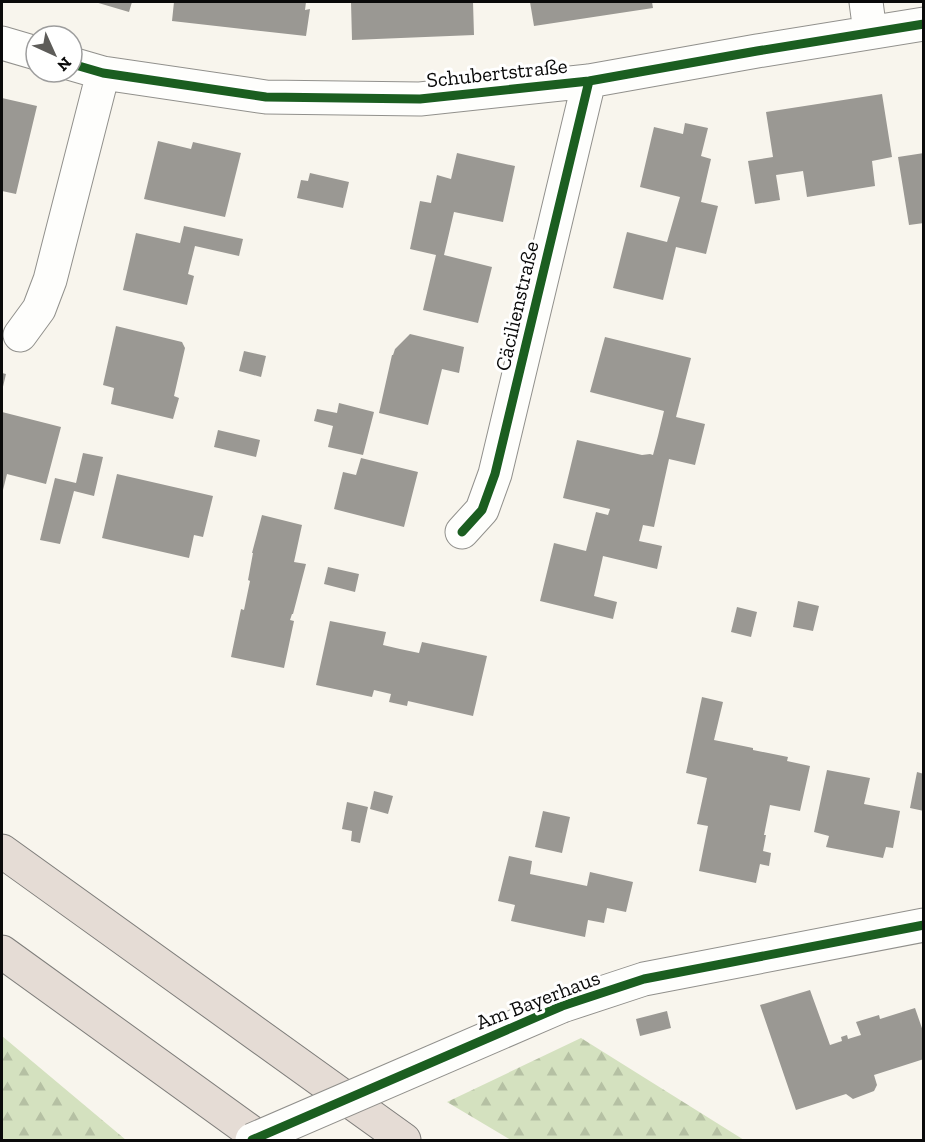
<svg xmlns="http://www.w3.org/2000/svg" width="925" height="1142" font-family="'Zilla Slab',serif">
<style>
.forest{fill:url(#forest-firs)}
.building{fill:#9a9893}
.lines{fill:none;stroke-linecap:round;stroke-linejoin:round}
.minor-casing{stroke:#91908c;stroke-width:35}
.motorway-casing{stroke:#7e7d7a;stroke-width:35}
.minor{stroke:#fefefc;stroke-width:33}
.motorway{stroke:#e5dcd5;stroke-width:33}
.minor-bridge-casing{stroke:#91908c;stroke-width:35;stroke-linecap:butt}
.minor-bridge{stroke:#fefefc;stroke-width:33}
.cycleway-casing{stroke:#fff;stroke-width:13}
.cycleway{stroke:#1b5e20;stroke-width:9}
.labels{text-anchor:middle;stroke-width:6;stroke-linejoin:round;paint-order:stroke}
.street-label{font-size:21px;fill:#0a0a0a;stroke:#fff}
</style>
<defs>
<pattern id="forest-firs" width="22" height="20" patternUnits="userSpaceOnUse" patternTransform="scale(1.5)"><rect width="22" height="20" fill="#d4e1bf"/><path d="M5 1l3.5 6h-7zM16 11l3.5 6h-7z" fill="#b5c0a3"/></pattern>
</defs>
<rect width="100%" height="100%" fill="#f8f5ed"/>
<path class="forest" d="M2,1036L126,1140H2Z
M581,1038L744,1140H511L447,1102Z"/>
<path class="building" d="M95,2H132L129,12Z
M174,2H306L305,10L310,9L306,36L172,21Z
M351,2H473L474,35L352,40Z
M530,2H652L653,8L534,26Z
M882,94L892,157L872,161L875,186L807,197L803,171L776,175L780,200L755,204L748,161L773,157L766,112Z
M2,98L37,106L16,194L2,191Z
M685,123L708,128L701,156L711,159L701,202L718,206L706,254L676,247L663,300L613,288L627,232L667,242L680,197L640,187L654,127L683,134Z
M158,141L191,149L193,142L241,153L225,217L144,199Z
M457,153L515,166L503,222L454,212L444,255L492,267L478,323L423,310L436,255L410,249L420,201L431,203L437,175L451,179Z
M924,153V223L909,225L898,157Z
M310,173L349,182L343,208L297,198L301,180L308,181Z
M184,226L243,239L239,256L195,246L188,274L194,276L187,305L123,290L136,233L180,243Z
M116,326L182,342L185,348L174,396L179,398L173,419L111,404L114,388L103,385Z
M410,334L464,347L459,373L442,369L428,425L379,413L392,355H393L395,349Z
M605,337L691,358L676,417L705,424L695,465L669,459L654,527L643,525L639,541L662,546L657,569L603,556L594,596L617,602L613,619L540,601L554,543L586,551L596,512L608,515L610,509L563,498L577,440L642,455L650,454L653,455L658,436L664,411L590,392Z
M244,351L266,356L261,377L239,371Z
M2,373L6,374L2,391Z
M339,403L374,412L363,455L328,447L333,426L314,421L317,409L337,413Z
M2,412L61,427L46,484L7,474L2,494Z
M218,430L260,440L256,457L214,447Z
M83,453L103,457L94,496L74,491L60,544L40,540L55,478L76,483Z
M361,458L418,472L404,527L334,509L343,472L356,475Z
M117,474L213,496L203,537L194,535L189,558L102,538Z
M262,515L302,525L294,562L306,564L293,614H292L290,620L294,621L284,668L231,657L241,609L244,610L250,581L248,580L253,553H252Z
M328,567L359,574L355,592L324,584Z
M798,601L819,606L813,631L793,627Z
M737,607L757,612L751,637L731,632Z
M330,621L386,632L383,645L400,649L419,653L422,642L487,656L473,716L408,701L407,706L389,702L391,694L374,690L372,697L316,685Z
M702,697L723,702L714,740L753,748V750L788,757L787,761L810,766L800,811L770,805L764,835H766L763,851L771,853L769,866L760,864L756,883L699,871L708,826L697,824L707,778L686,773Z
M827,770L870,778L864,804L900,811L893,848L886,847L883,858L826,847L829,836L814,832Z
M917,772L924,774V811L910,808Z
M374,791L393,796L388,814L370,809Z
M347,802L368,807L360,843L351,841L352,831L342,829Z
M543,811L570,817L562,853L535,847Z
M509,856L532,861L530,874L587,886L590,872L633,882L626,912L607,908L604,923L588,920L585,937L511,921L515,905L498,901Z
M810,990L830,1045L842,1041L841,1037L847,1035L848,1039L861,1035L856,1022L879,1015L880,1019L915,1008L924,1034V1059L874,1075L877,1085L874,1091L853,1099L846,1094L796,1110L760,1005Z
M667,1011L671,1028L640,1036L636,1019Z"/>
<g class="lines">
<g class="minor-casing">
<path id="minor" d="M866,2L870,32
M2,43L36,53
M72,64L103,73L266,97L420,99L589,81L757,51L924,24
M20,335L39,309L50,280L103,73
M462,532L482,510L495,474L589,81
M562,1006L644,979L924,925"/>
</g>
<g class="motorway-casing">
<path id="motorway" d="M2,851L404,1140
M2,952L262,1140"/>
</g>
<use href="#minor" class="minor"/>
<use href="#motorway" class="motorway"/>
<g class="minor-bridge-casing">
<path id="minor-bridge" d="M252,1140L562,1006"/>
</g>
<use href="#minor-bridge" class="minor-bridge"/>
<g class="cycleway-casing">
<path id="cycleway" d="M72,64L103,73L266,97L420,99L589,81L757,51L924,24
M462,532L482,510L495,474L589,81
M252,1140L562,1006L644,979L924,925"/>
</g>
<use href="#cycleway" class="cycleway"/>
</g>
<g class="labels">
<g class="street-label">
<text transform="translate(497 73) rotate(-6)" y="7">Schubertstraße</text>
<text transform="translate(517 306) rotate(-77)" y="7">Cäcilienstraße</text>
<text transform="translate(538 1000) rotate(-21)" y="7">Am Bayerhaus</text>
</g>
</g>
<rect width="925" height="1142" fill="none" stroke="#0a0a0a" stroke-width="6"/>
<g transform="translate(54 54) rotate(135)"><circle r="28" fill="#ffffff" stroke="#9d9d9d" stroke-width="1.5"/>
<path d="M0-4.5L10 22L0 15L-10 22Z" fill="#5d5c59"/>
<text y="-9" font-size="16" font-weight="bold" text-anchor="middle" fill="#0a0a0a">N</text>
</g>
</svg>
